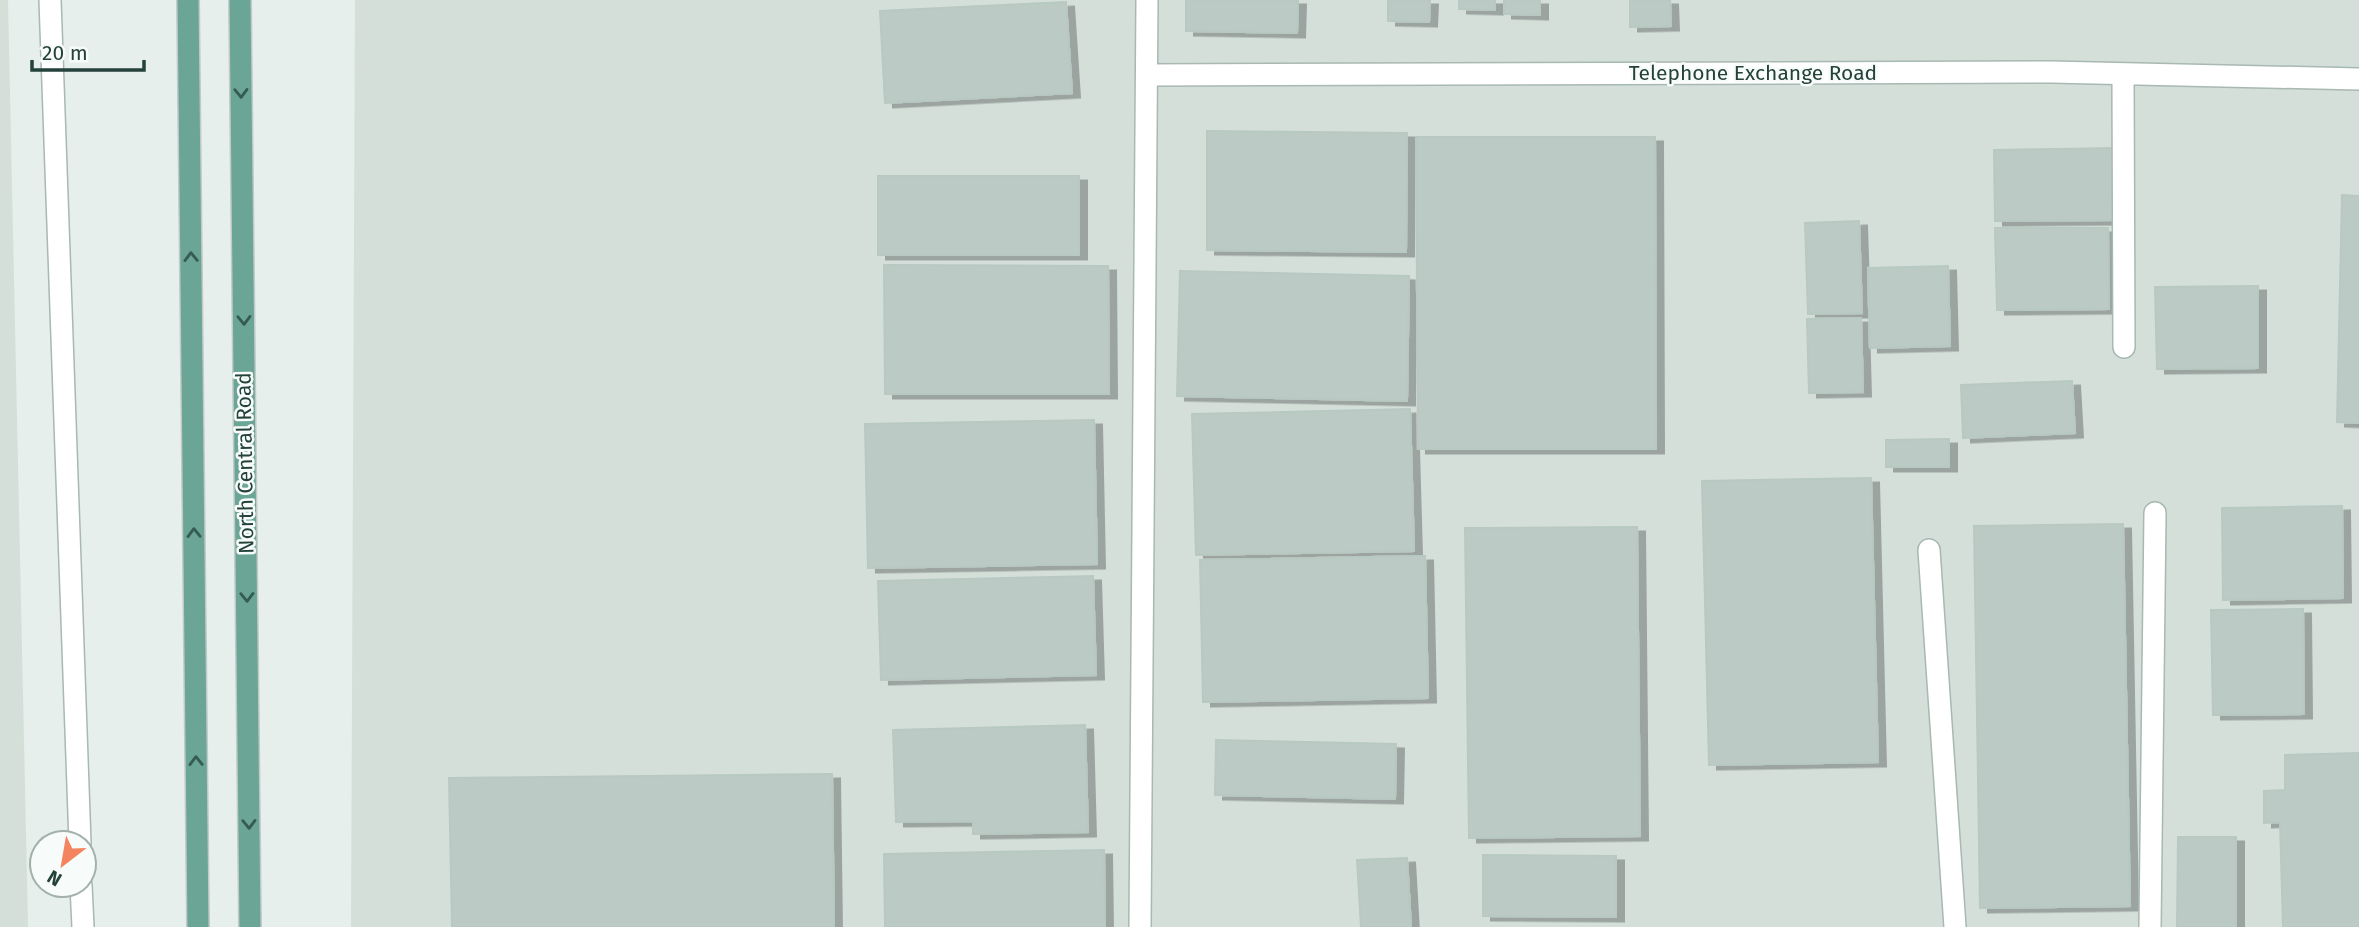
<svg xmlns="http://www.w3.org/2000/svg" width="2359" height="927" font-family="'Fira Sans',sans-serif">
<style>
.built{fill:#d4dfda}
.building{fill:#bbcac4;stroke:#b8c9c2;stroke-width:2;filter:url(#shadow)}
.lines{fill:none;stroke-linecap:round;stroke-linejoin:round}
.minor-casing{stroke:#a8b8b2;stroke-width:24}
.major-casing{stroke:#c2cac8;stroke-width:24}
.minor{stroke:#fff;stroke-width:21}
.major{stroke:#6aa596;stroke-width:21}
.oneway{stroke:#365b51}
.labels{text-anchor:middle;stroke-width:5;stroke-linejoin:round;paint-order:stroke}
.street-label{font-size:21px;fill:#24423a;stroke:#f7fbf9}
</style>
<defs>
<filter id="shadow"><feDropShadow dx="8" dy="4.5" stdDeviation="0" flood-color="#0004"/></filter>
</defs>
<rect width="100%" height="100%" fill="#e6efeb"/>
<path class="built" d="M0,0H8L28,927H0Z
M355,0H2359V927H351Z"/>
<path class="building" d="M1186,0H1298L1297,33L1186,31Z
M1388,0H1430L1429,22L1388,21Z
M1459,0H1495V10L1459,9Z
M1504,0H1540V15L1504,14Z
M1630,0H1670L1671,26L1630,27Z
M1066,2L1072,93L885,103L880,11Z
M1207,131L1407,133L1406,252L1207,250Z
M1416,137H1655L1656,449H1418Z
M2113,148L2114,220L1995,221L1994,150Z
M878,176H1079V255H878Z
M2342,195L2359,196V423L2337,422Z
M1859,221L1862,313L1808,314L1805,223Z
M1995,228H2108L2109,309L1997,310Z
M884,265L1108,266L1109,394H885Z
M1948,266L1950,346L1870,348L1868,268Z
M1180,271L1409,276L1407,401L1177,396Z
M2258,286V368L2157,369L2155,287Z
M1861,318L1863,392L1809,393L1807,319Z
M2072,381L2075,433L1963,438L1961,385Z
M1410,409L1414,551L1196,555L1192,414Z
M1094,420L1097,564L868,568L865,424Z
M1949,439V467H1886V440Z
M1871,478L1878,762L1709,765L1702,481Z
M2342,506L2343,598L2223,600L2222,508Z
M2123,524L2130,906L1980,908L1974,526Z
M1637,527L1640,836L1469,838L1465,528Z
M1425,556L1428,698L1203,702L1200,560Z
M1093,576L1096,675L881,680L878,581Z
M2303,609L2304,714L2213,715L2211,610Z
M1085,725L1088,832L973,834V821L896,822L893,730Z
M1216,740L1396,744L1395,799L1215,795Z
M2359,753V927H2283L2280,822L2264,823V791L2285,790V755Z
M832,774L834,927H452L449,778Z
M2178,837H2236V927H2177Z
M1104,850L1105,927H885L884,854Z
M1483,855L1616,856V917L1483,916Z
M1407,858L1411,927H1361L1357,860Z"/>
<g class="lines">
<g class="minor-casing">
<path id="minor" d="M50,0L80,843
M1147,75L2052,72L2359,79
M2123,75L2124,347
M1929,550L1955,927
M81,885L83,927
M1140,927L1147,0
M2150,927L2155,513"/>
</g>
<g class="major-casing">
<path id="major" d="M188,0L198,927
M240,0L250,927"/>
</g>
<use href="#minor" class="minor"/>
<use href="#major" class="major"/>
</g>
<defs><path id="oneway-chevron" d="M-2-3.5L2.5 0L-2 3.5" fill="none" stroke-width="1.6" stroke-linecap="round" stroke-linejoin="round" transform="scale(1.75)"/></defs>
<g class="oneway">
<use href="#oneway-chevron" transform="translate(241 93) rotate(89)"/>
<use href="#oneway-chevron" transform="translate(191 257) rotate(-91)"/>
<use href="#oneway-chevron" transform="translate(244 320) rotate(89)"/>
<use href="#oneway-chevron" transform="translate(194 533) rotate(-91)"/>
<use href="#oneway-chevron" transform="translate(247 597) rotate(89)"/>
<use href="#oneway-chevron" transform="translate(196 761) rotate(-91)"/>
<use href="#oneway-chevron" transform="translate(249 824) rotate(89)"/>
</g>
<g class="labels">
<g class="street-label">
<text x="1753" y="80">Telephone Exchange Road</text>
<text transform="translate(245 463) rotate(-91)" y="7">North Central Road</text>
</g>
</g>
<g transform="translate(63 864) rotate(211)"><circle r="33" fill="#f7fbf9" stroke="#a3b1ad" stroke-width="2"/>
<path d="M0-5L12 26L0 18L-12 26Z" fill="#f4845f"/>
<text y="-10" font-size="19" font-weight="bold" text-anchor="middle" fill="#24423a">N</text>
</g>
<path d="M32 60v10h112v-10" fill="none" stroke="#24423a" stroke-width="3.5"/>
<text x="42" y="60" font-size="21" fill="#24423a" stroke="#f7fbf9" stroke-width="5" paint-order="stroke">20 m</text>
</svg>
